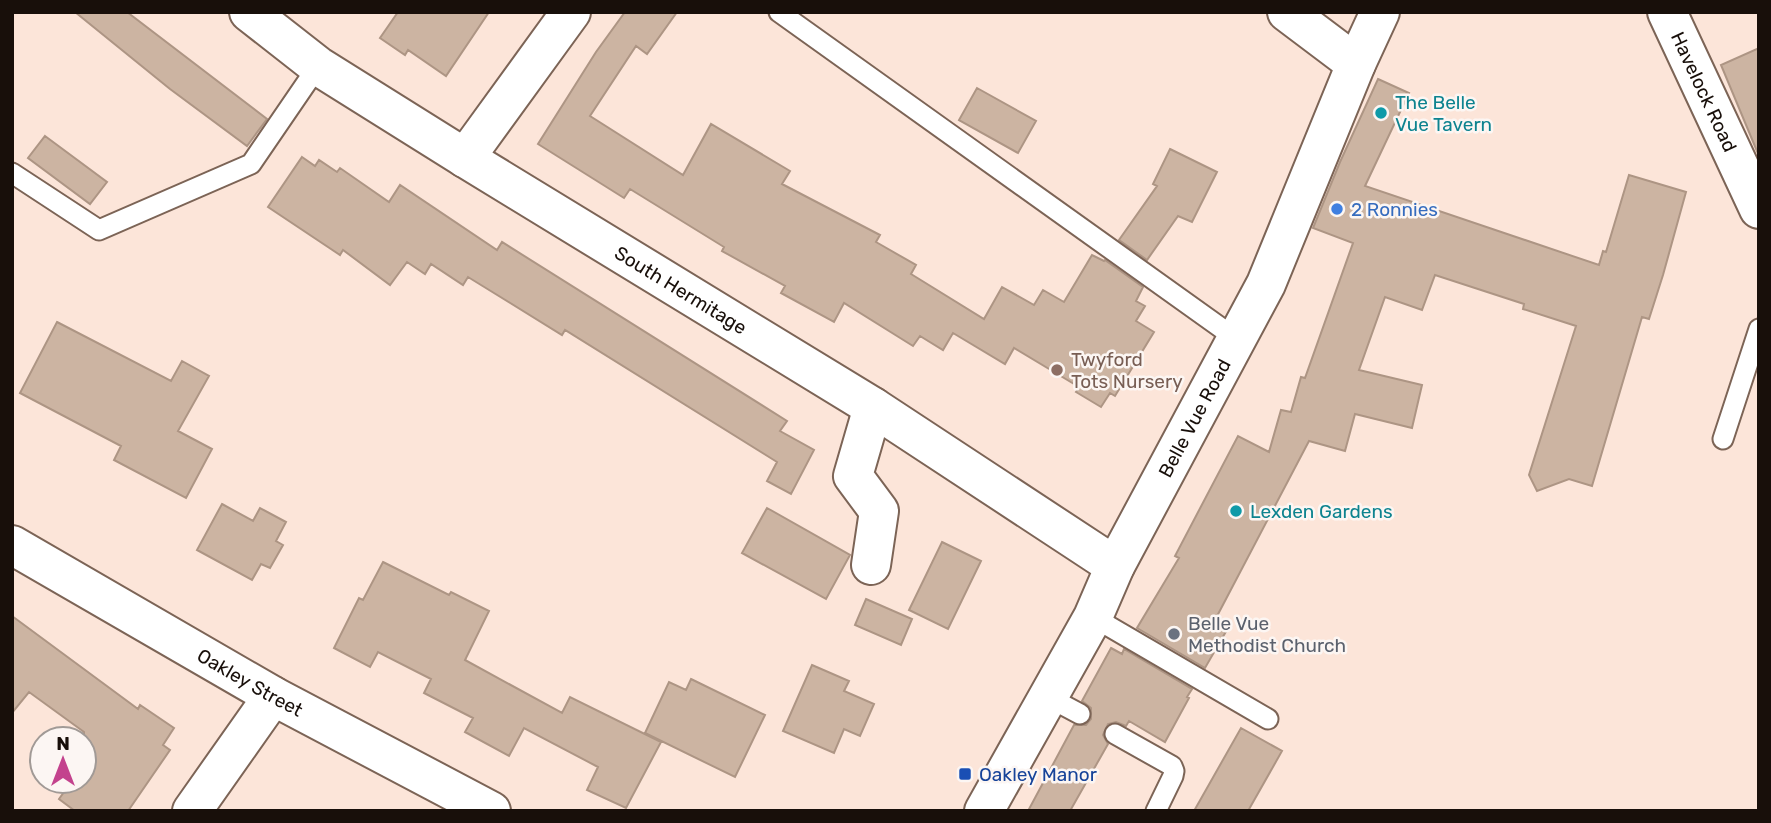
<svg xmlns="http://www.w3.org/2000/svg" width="1771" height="823" font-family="Rubik,sans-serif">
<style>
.building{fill:#ccb4a2;stroke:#ad9584;stroke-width:2}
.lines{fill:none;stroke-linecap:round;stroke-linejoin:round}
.service-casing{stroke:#7c6456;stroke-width:23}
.minor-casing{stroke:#7c6456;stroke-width:42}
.tertiary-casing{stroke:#7c6456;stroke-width:42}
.service{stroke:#fff;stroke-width:19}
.minor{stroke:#fff;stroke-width:38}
.tertiary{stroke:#fff;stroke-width:38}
.culture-dot{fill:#0f9aa8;stroke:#fcf6f3;stroke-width:2.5}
.shop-dot{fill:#3f7fe0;stroke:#fcf6f3;stroke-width:2.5}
.education-dot{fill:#8d6e63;stroke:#fcf6f3;stroke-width:2.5}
.worship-dot{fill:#6b7280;stroke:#fcf6f3;stroke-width:2.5}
.transit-dot{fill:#1a4fb4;stroke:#fcf6f3;stroke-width:2.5}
.labels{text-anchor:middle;stroke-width:5;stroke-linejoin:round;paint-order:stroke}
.street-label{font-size:19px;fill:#180f0a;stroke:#fcf6f3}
.culture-label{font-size:19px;fill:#0d838f;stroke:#fcf6f3;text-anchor:start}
.shop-label{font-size:19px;fill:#366cbe;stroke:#fcf6f3;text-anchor:start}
.education-label{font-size:19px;fill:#785e54;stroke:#fcf6f3;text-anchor:start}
.worship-label{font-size:19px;fill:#5b616d;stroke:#fcf6f3;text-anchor:start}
.transit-label{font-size:19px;fill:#164399;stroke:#fcf6f3;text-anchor:start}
</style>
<rect width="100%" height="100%" fill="#fce5d9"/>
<path class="building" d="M75,12H127L267,119L247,146L170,89Z
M398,12H489L446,76L408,50L405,55L380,38Z
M625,12H677L647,54L636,46L590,116L683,175L711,124L790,171L782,184L880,235L876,242L916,265L911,274L984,319L1002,287L1034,305L1043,290L1064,302L1092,255L1104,261L1105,260L1143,287L1136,301L1145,306L1136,321L1154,332L1115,396L1110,393L1101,407L1076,392L1079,387L1014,348L1005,364L953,333L943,350L920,336L913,346L844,303L834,322L781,293L785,286L722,251L724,247L630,189L624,198L538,144L596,52Z
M1759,48V156L1721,65Z
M1378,79L1409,93L1365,186L1599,265L1603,251L1606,252L1629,175L1686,192L1663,275L1649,319L1642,317L1592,486L1569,479L1537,491L1529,475L1576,326L1523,309L1524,304L1435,275L1422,310L1385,297L1359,370L1422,385L1412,428L1355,414L1345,451L1309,441L1215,620L1228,628L1205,668L1137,628L1179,558L1175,556L1238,436L1269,452L1281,410L1291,412L1301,377L1305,378L1353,243L1313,228L1340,162Z
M977,88L1036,121L1018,153L959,120Z
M45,136L107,182L90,204L28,158Z
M1170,149L1217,172L1192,222L1178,216L1147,260L1119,240L1157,186L1153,184Z
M302,157L315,166L319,160L337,172L340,168L389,202L400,185L497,250L502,242L787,421L780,431L814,450L791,494L767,481L777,462L565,330L562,335L468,277L463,285L431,264L425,274L407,262L390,285L343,250L340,255L268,207Z
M57,322L171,381L182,361L209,376L178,431L212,449L186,498L114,460L121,446L20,393Z
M222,504L253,521L260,508L286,522L276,541L283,545L270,568L261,564L252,580L197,550Z
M767,508L850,555L826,599L742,553Z
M942,542L981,561L948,629L909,610Z
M383,562L449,595L451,592L489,611L465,660L562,713L570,697L661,742L626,808L587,790L598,767L524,728L509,756L465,732L473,718L424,693L431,679L378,652L370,667L334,648L359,598L363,600Z
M866,599L912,619L901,645L855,625Z
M12,616L138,709L140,705L174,728L163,745L170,750L128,811H75L59,799L72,781H84V732L29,692L12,713Z
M1111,648L1122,654L1124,649L1192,689L1187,697L1189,698L1165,742L1129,721L1126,726L1116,722L1108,724L1103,735L1108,744L1070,811H1028L1074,725H1086L1091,719V708L1082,701Z
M812,665L849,681L844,691L874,704L860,736L844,729L834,753L783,731Z
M691,679L765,715L735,777L645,733L669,682L686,690Z
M1241,728L1282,751L1248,811H1194Z"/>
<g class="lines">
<g class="service-casing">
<path id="service" d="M779,12L1238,340
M12,173L99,230L251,164L318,66
M1723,439L1759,329
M1093,617L1268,719
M1048,697L1080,714
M1115,734L1172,766L1174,771L1173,776L1156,811"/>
</g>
<g class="minor-casing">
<g id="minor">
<path id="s1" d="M249,12L318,66L465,158L873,407L1115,566"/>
<path d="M1287,12L1356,64"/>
<path id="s2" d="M1667,12L1759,209"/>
<path d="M465,158L571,12"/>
<path id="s3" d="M12,545L273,696L491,811"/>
<path d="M871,565L879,511L853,476L873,407"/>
<path d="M192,811L273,696"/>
</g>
</g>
<g class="tertiary-casing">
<g id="tertiary">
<path id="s4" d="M984,811L1093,617L1115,566L1266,284L1356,64L1380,12"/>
</g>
</g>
<use href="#service" class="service"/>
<use href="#minor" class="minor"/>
<use href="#tertiary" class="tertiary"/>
</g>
<g class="culture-dot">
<circle cx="1381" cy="113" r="7"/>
<circle cx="1236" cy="511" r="7"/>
</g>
<circle class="shop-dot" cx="1337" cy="209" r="7"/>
<circle class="education-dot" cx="1057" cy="370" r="7"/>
<circle class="worship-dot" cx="1174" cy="634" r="7"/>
<rect class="transit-dot" x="958" y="767" width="14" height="14" rx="3.5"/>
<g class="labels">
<g class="street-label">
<text dy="7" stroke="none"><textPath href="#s2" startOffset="88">Havelock Road</textPath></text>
<text dy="7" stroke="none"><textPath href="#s1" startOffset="514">South Hermitage</textPath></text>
<text dy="7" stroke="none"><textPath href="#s4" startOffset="446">Belle Vue Road</textPath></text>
<text dy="7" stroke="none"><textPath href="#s3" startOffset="275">Oakley Street</textPath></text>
</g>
<g class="culture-label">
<text x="1395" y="109">The Belle<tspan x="1395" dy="22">Vue Tavern</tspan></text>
<text x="1250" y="518">Lexden Gardens</text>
</g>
<g class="shop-label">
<text x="1351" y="216">2 Ronnies</text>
</g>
<g class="education-label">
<text x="1071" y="366">Twyford<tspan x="1071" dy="22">Tots Nursery</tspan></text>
</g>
<g class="worship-label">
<text x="1188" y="630">Belle Vue<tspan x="1188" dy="22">Methodist Church</tspan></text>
</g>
<g class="transit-label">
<text x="979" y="781">Oakley Manor</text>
</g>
</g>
<rect width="1771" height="823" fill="none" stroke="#180f0a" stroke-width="28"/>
<g transform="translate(63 760)"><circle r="33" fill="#fcf6f3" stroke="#a19a96" stroke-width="2"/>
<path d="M0-5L12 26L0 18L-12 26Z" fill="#c3428d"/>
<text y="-10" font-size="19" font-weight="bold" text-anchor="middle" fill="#180f0a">N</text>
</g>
</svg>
